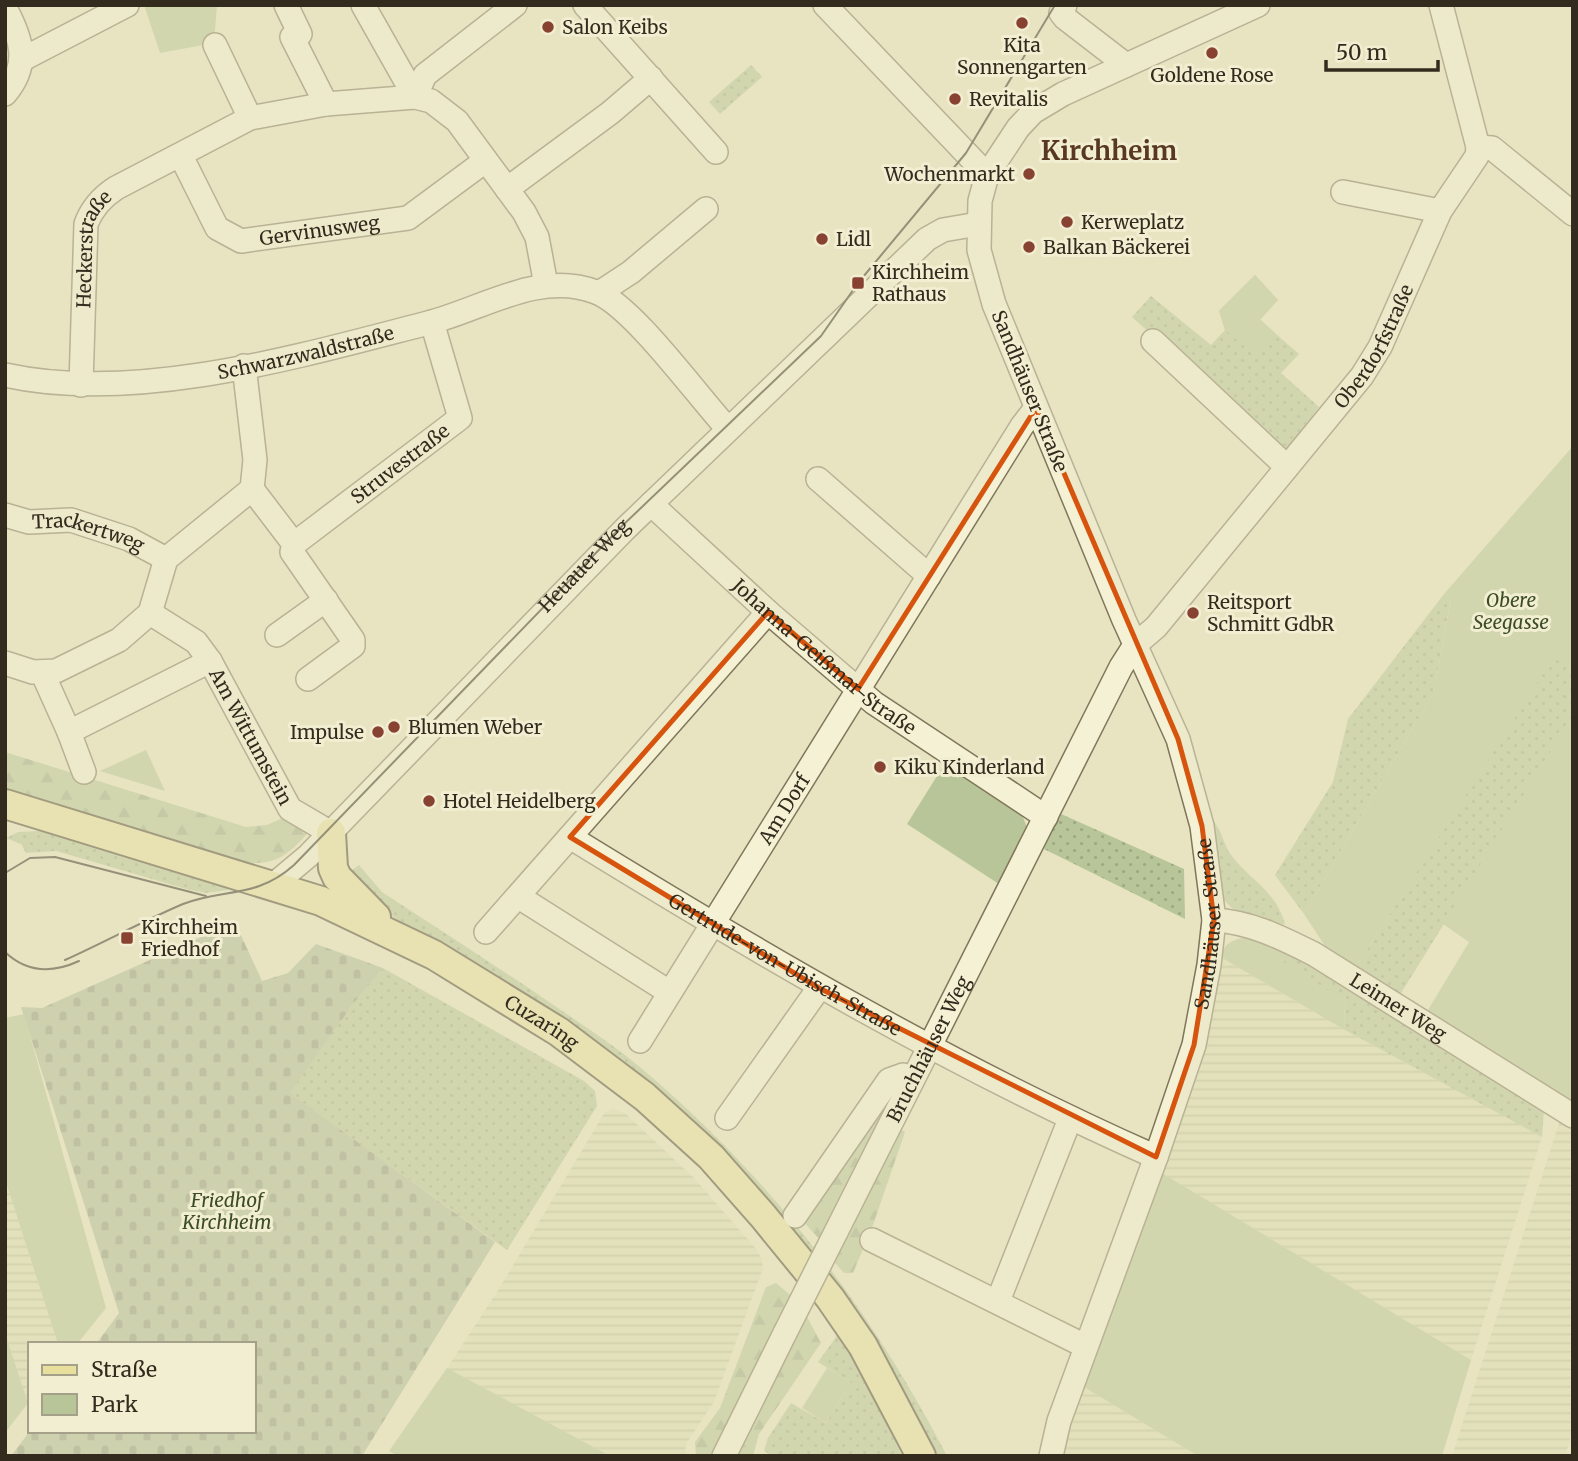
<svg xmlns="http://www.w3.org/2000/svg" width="1578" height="1461" font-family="Merriweather,serif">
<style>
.farmland{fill:url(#farmland-rules)}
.grass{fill:url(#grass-dots)}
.forest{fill:url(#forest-firs)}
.cemetery{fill:url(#cemetery-stones)}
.green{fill:#b7c598}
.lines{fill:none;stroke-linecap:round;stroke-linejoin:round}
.minor-casing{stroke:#80765b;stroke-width:26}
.major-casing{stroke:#4e442f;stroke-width:32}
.minor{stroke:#f4f1d4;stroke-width:23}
.major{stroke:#e8df9d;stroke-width:28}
.tram{stroke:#322b1e;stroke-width:2}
.minor-bridge-casing{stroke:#80765b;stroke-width:26;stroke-linecap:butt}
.minor-bridge{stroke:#f4f1d4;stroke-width:23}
.marked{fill:none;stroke:#d6540e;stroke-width:5;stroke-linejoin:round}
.poi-dot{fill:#884232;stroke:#f1eed1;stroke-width:2.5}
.labels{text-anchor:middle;stroke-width:6;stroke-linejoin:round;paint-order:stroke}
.poi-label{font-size:19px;fill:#322b1e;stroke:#f1eed1;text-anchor:start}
.street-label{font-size:19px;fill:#322b1e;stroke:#f1eed1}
.park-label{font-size:19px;font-style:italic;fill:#3b4c27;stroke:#f1eed1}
.district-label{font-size:26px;font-weight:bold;fill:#593822;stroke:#f1eed1}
</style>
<defs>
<pattern id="farmland-rules" width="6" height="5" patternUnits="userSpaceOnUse" patternTransform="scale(1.75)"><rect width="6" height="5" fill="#dcddb1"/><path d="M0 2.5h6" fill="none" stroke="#bdbe98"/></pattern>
<pattern id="grass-dots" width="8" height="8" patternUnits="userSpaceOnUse" patternTransform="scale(1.75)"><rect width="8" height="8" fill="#b7c598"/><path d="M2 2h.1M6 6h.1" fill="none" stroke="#9ea983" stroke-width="1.8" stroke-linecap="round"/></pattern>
<pattern id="forest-firs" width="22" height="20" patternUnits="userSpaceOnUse" patternTransform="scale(1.75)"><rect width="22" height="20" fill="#b7c598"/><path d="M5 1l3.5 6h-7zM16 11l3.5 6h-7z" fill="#9ea983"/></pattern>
<pattern id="cemetery-stones" width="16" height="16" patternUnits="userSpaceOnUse" patternTransform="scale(1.75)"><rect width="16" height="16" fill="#afba96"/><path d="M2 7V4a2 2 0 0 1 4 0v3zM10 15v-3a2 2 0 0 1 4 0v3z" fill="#8f977a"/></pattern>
</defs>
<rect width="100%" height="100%" fill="#e8e4c2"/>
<path class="farmland" d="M1219,956L1345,1030L1542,1137L1471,1360L1157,1170Z
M613,1108L627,1115L694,1178L757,1250L762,1260L763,1268L714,1402L686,1444L685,1456H610L447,1368L497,1292L605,1112Z
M1561,1117L1573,1125V1430L1565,1456H1452Z
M5,1179L58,1344H30L28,1403L5,1333Z
M1079,1384L1198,1456H1058Z"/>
<path class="grass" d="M751,65L762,77L720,114L709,102Z
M1255,275L1278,300L1260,320L1299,354L1281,373L1319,407L1283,453L1132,317L1151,296L1211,345L1225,330L1219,311Z
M1444,594L1451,597L1434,692L1304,914L1275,875L1333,782L1348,719Z
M1553,657L1573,669V716L1398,998L1354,970Z
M1059,813L1184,869L1185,919L1044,849Z
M1214,822C1222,831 1223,842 1229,852C1246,878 1275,888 1285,924L1274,926L1260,922L1234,910L1222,898Z
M40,831L229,887L228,890L206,893L190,890L56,851L26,853L21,844L6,838L18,832Z
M359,865L382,892C440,930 498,967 555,1006C584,1026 614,1045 641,1068C769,1176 870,1307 947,1456H935L901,1390L747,1185L384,910L344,876Z
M1282,948L1352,985L1544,1109L1542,1137L1345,1030L1344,1001L1278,959Z
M383,968L584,1081L595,1091L597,1106L507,1250L289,1093L353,1004Z
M839,1333L864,1376L902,1456H773L764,1451L768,1438L791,1403L826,1423L851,1383L818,1362Z"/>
<path class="forest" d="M5,752L246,827L267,825L285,817L311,829C292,852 276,867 246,862L5,789Z
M879,1102L891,1111L822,1242L800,1218Z
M895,1126L905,1132L873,1225L853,1273H844L829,1256Z
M776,1283L795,1299L711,1456H696L695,1442L720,1408L766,1287Z
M806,1315L821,1343L759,1434L753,1456H729Z"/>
<path class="cemetery" d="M235,922L262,981L288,973L316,944L383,968L353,1004L290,1093L495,1242L362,1456H11L30,1431H254V1344H96L119,1313L21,1007L42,1008Z"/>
<path class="green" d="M144,5H217L214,43L160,53Z
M1255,275L1278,300L1260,319L1274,332L1254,354L1225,330L1219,311Z
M1573,446V669L1553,658L1354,970L1325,946L1304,914L1434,692L1451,598L1444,594Z
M1573,716V1108L1425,1015L1469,942L1443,924Z
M146,750L165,791L100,771Z
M942,768L958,778L965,768L1017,803L1029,832L1002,886L907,824Z
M1249,937L1282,948L1279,959L1344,1001L1345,1030L1219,956C1226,942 1234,939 1249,937Z
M24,1014L106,1308L77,1344H58L5,1179V1018Z
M1157,1170L1471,1360L1442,1456H1198L1079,1384Z
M5,1333L28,1403L5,1433Z
M447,1368L610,1456H398L389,1451Z
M827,1368L851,1383L826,1423L802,1408Z"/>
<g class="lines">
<g class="minor-casing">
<g id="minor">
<path d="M286,5L300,34L292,37L326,104"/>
<path d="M363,5L415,97L425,75L515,5"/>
<path d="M585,5L716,152"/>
<path d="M825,5L987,175"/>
<path d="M1065,5L1061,13L1065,18L1126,65"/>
<path d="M5,8C22,39 30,65 5,94"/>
<path d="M215,45L250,118"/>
<path d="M23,59L127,5"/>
<path d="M1478,147L1492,148L1573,214"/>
<path id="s1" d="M181,156L217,228L241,241L408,218L485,161"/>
<path d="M507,189L610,113L651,78"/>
<path d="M1343,192L1440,211"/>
<path d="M599,293L631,272L706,209"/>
<path d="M1153,341L1287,467"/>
<path id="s2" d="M5,375C136,404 300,356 428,323C483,309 539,270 596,292C633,306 698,397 728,429"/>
<path id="s3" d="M81,385L86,224C92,208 102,197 116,188L250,118L326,104L415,97L431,101L457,121L524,212L537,237L546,285"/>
<path d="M818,479L929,576"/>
<path d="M252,489L294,544L292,552L353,640V646L308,679"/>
<path id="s4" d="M651,504L768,612L874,703L1046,817"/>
<path id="s5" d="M5,515L29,522L71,520L129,539L166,559"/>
<path id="s6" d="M294,544L460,418L432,322"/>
<path id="s7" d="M150,613L196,642L210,661L290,809L331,833"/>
<path d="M277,635L326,600"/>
<path d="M5,663L33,672L56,671L119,640L150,613L166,559L252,489L255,460L244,366"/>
<path d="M42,672L69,732L210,661"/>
<path d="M69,732L84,772"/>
<path id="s8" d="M570,837C760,954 952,1067 1156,1157"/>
<path d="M271,887L308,856L625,529L927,239L943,230L978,224"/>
<path d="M519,897L669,992"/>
<path id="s9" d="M1214,920C1251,922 1282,938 1314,954L1573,1116"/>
<path d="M486,932L768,612"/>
<path id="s10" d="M640,1041L1022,426L1036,408"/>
<path d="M727,1118L819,988"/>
<path d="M795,1216L889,1080L903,1075L912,1079"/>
<path id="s11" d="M836,1232L1121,667L1135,645L1156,627L1362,376L1380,347L1440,211L1477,156L1478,147L1441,5"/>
<path d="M872,1240L1085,1346"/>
<path d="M998,1301L1070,1119"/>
<path d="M724,1456L785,1333"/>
<path id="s12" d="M1051,1456L1059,1421L1156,1157L1194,1045L1209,965L1214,920L1202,826L1178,739L1124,620L994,304L979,250L980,201L987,175L1018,128L1033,112L1063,94L1258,5"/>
</g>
</g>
<g class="major-casing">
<g id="major">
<path id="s13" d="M5,804L321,901L434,955L559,1032L645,1097L711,1157L763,1216L830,1298L863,1346L921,1456"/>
<path d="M331,833L333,868L337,877L376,917"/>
</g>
</g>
<use href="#minor" class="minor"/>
<use href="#major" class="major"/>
<g class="tram">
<path d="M5,873L30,858L55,857L206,896"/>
<path d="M5,952C27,973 53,973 79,961"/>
<path id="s14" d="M65,960C105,942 143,921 183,904C224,888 256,899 294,865L622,526L821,336L858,283L966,153L1055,5"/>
</g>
<g class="minor-bridge-casing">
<path id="minor-bridge" d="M785,1333L836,1232"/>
</g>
<use href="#minor-bridge" class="minor-bridge"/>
</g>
<path d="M0 0H1578V1461H0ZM1036,408L1178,739L1202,826L1214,920L1194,1045L1156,1157L819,988L570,837L768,612L858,689Z" fill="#e8e4c2" fill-opacity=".55" fill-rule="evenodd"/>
<path class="marked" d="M1036,408L1178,739L1202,826L1214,920L1194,1045L1156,1157L819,988L570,837L768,612L858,689Z"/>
<g class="poi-dot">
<circle cx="1022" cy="23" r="7"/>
<circle cx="548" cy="27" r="7"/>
<circle cx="1212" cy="53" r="7"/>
<circle cx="955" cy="99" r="7"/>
<circle cx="1029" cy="174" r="7"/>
<circle cx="1067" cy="222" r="7"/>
<circle cx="822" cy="239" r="7"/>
<circle cx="1029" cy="247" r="7"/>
<rect x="851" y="276" width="14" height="14" rx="3.5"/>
<circle cx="1193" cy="613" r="7"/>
<circle cx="394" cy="727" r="7"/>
<circle cx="378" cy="732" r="7"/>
<circle cx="880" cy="767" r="7"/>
<circle cx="429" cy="801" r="7"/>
<rect x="120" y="931" width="14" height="14" rx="3.5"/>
</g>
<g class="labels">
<g class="poi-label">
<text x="562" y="34">Salon Keibs</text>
<text x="1022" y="52" text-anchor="middle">Kita<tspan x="1022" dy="22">Sonnengarten</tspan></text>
<text x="1212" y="82" text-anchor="middle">Goldene Rose</text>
<text x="969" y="106">Revitalis</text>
<text x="1015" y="181" text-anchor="end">Wochenmarkt</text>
<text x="1081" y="229">Kerweplatz</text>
<text x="836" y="246">Lidl</text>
<text x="1043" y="254">Balkan Bäckerei</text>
<text x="872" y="279">Kirchheim<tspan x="872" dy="22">Rathaus</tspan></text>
<text x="1207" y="609">Reitsport<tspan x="1207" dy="22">Schmitt GdbR</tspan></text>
<text x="408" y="734">Blumen Weber</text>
<text x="364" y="739" text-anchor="end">Impulse</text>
<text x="894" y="774">Kiku Kinderland</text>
<text x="443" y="808">Hotel Heidelberg</text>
<text x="141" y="934">Kirchheim<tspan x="141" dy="22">Friedhof</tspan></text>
</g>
<g class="street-label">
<text dy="7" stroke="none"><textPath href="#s1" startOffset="187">Gervinusweg</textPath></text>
<text dy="7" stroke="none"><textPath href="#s3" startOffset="138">Heckerstraße</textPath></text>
<text dy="7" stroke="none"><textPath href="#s11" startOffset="1043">Oberdorfstraße</textPath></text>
<text dy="7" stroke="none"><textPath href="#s2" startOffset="304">Schwarzwaldstraße</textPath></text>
<text transform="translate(1030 391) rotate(68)" y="7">Sandhäuser Straße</text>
<text dy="7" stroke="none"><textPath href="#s6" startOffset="133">Struvestraße</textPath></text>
<text dy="7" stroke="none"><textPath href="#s5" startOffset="86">Trackertweg</textPath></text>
<text dy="7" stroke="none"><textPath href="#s14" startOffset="667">Heuauer Weg</textPath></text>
<text dy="7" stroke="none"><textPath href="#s4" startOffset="231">Johanna-Geißmar-Straße</textPath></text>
<text dy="7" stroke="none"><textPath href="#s7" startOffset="164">Am Wittumstein</textPath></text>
<text dy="7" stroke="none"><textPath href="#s10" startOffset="273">Am Dorf</textPath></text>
<text dy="7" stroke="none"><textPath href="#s12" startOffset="558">Sandhäuser Straße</textPath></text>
<text dy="7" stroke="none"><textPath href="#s8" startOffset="250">Gertrude-von-Ubisch-Straße</textPath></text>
<text dy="7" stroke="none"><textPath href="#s9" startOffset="206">Leimer Weg</textPath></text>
<text dy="7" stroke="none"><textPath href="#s13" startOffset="583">Cuzaring</textPath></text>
<text dy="7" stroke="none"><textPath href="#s11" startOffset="205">Bruchhäuser Weg</textPath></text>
</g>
<g class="park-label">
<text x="1511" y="607">Obere<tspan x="1511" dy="22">Seegasse</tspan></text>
<text x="227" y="1207">Friedhof<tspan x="227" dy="22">Kirchheim</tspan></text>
</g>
<g class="district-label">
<text x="1109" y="160">Kirchheim</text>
</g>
</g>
<rect width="1578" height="1461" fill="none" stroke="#322b1e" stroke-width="14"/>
<rect x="28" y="1342" width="228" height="91" fill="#f1eed1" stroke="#a5a089" stroke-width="2"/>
<rect x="42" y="1365" width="35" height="10" fill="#e8df9d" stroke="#a5a089" stroke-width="2"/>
<text x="91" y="1377" font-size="21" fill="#322b1e">Straße</text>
<rect x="42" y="1394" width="35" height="21" fill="#b7c598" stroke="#a5a089" stroke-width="2"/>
<text x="91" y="1412" font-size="21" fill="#322b1e">Park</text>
<path d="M1326 60v10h112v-10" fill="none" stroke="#322b1e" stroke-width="3.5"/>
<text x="1336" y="60" font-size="21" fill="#322b1e" stroke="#f1eed1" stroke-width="5" paint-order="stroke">50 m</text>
</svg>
